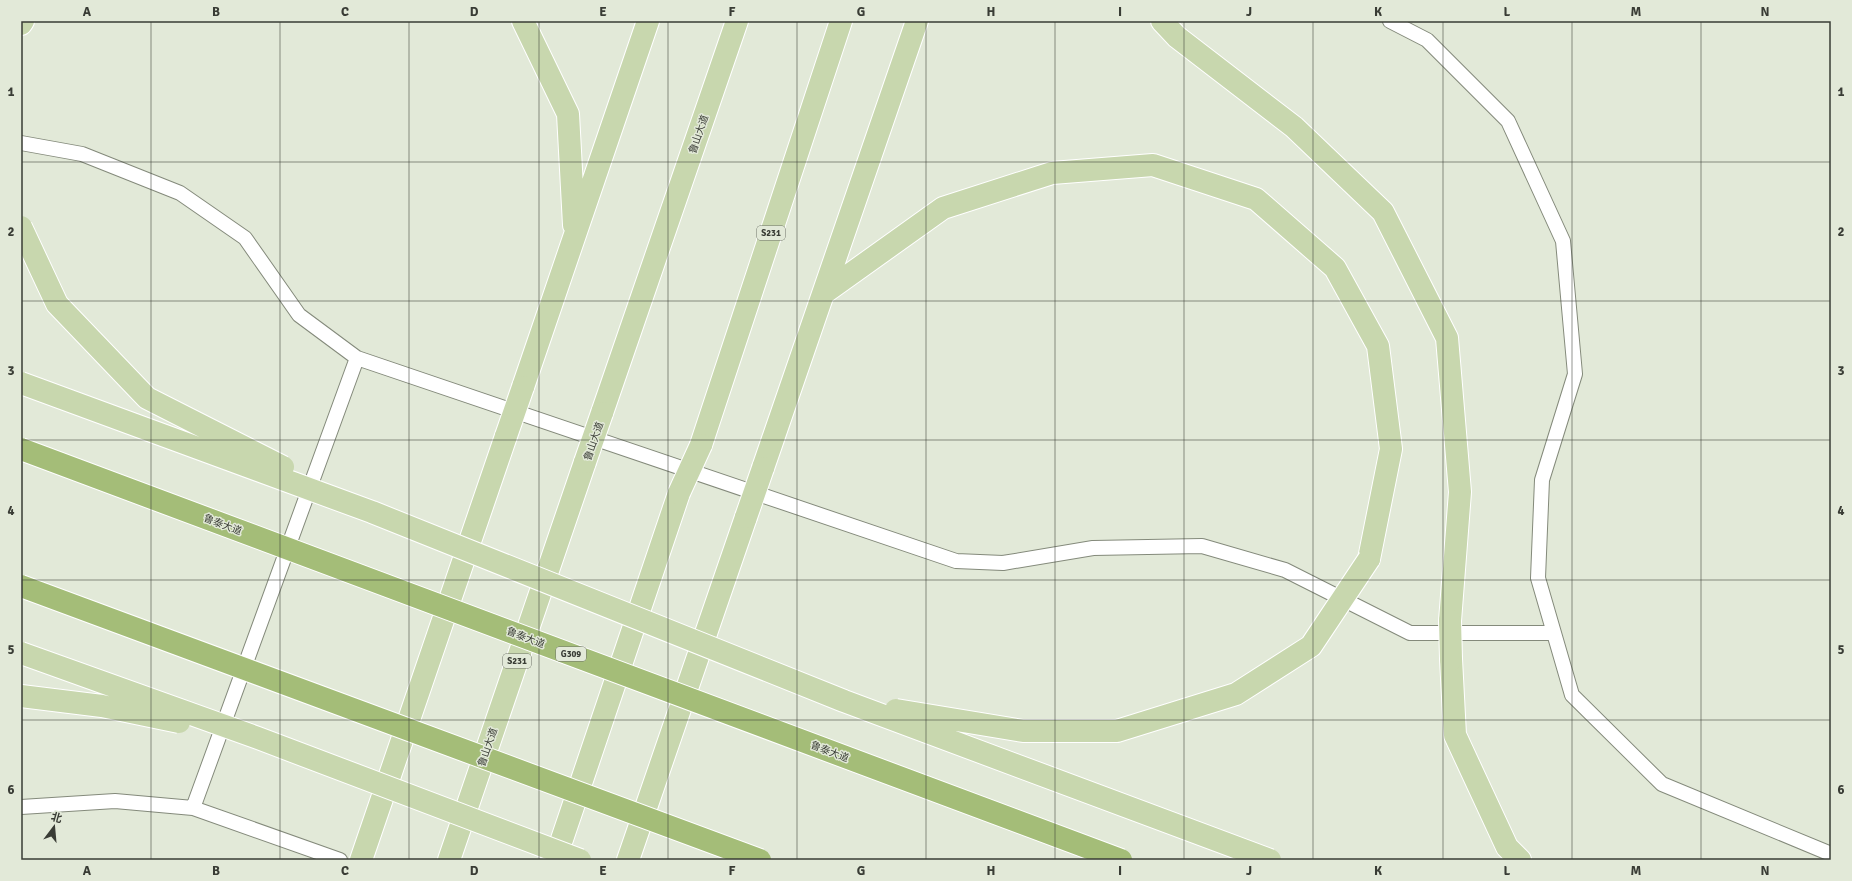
<svg xmlns="http://www.w3.org/2000/svg" width="1852" height="881" font-family="Signika,'Noto Sans SC',sans-serif">
<style>
.lines{fill:none;stroke-linecap:round;stroke-linejoin:round}
.lane-casing{stroke:#848a7b;stroke-width:16}
.primary-casing{stroke:#fff;stroke-width:24}
.lane{stroke:#fff;stroke-width:14}
.primary{stroke:#c8d7ae;stroke-width:22}
.primary-bridge-casing{stroke:#fff;stroke-width:24;stroke-linecap:butt}
.highway-bridge-casing{stroke:#fff;stroke-width:24;stroke-linecap:butt}
.primary-bridge{stroke:#c8d7ae;stroke-width:22}
.highway-bridge{stroke:#a4bd78;stroke-width:22}
.grid{fill:none;stroke:#393c35;stroke-width:1;stroke-opacity:0.55}
.labels{text-anchor:middle;stroke-width:3;stroke-linejoin:round;paint-order:stroke}
.shield{fill:#e2e9d8;stroke:#6c7066;stroke-width:1}
.shield-label{font-size:9px;font-weight:bold;fill:#393c35}
.street-label{font-size:10px;fill:#393c35;stroke:#e2e9d8}
.neatline{fill:none;stroke:#393c35;stroke-width:1.5}
.grid-label{font-size:13px;text-anchor:middle;font-weight:bold;fill:#393c35}
</style>
<rect width="100%" height="100%" fill="#e2e9d8"/>
<g class="lines">
<g class="lane-casing">
<path id="lane" d="M1390,21L1427,40L1508,121L1563,241L1575,374L1542,480L1538,578L1572,695L1662,784L1831,854
M21,143L82,154L180,193L245,238L299,315L357,358L956,561L1003,563L1093,548L1202,546L1285,570L1410,633H1554
M21,807L115,801L193,808L340,860
M193,808L357,358"/>
</g>
<g class="primary-casing">
<path id="primary" d="M523,21L568,114L574,225
M1162,21L1177,37L1294,127L1383,212L1447,338L1460,492L1450,621
M21,24L23,21
M824,293L943,208L1052,173L1153,165L1256,199L1335,268L1378,346L1391,449L1369,559
M523,387L648,21
M602,413L737,21
M701,445L841,21
M763,468L917,21
M1451,659L1455,735L1507,847L1520,860
M361,860L506,436
M449,860L585,462
M555,860L679,493
M628,860L746,517"/>
</g>
<use href="#lane" class="lane"/>
<use href="#primary" class="primary"/>
<g class="primary-bridge-casing">
<path id="primary-bridge" d="M21,227L57,304L147,398L283,467
M21,383L372,512L844,701L1270,860
M506,436L523,387
M585,462L602,413
M679,493L701,445
M746,517L763,468
M1450,621L1451,659
M21,653L258,738L580,860
M21,696L102,706L179,722
M896,710L1023,731H1117L1236,694L1311,646L1369,559"/>
</g>
<g class="highway-bridge-casing">
<path id="highway-bridge" d="M21,449L1121,860
M21,586L760,860"/>
</g>
<use href="#primary-bridge" class="primary-bridge"/>
<use href="#highway-bridge" class="highway-bridge"/>
</g>
<path class="grid" d="M151,21V860M280,21V860M409,21V860M539,21V860M668,21V860M797,21V860M926,21V860M1055,21V860M1184,21V860M1313,21V860M1443,21V860M1572,21V860M1701,21V860M21,162H1831M21,301H1831M21,440H1831M21,580H1831M21,720H1831"/>
<g class="labels">
<g class="shield">
<rect x="757" y="226" width="28" height="14" rx="3"/>
<rect x="556" y="647" width="30" height="14" rx="3"/>
<rect x="503" y="654" width="28" height="14" rx="3"/>
</g>
<g class="shield-label">
<text x="771" y="236">S231</text>
<text x="571" y="657">G309</text>
<text x="517" y="664">S231</text>
</g>
<g class="street-label">
<text transform="translate(698 134) rotate(-71)" y="4">鲁山大道</text>
<text transform="translate(593 441) rotate(-71)" y="4">鲁山大道</text>
<text transform="translate(223 524) rotate(21)" y="4">鲁泰大道</text>
<text transform="translate(526 637) rotate(21)" y="4">鲁泰大道</text>
<text transform="translate(487 747) rotate(-71)" y="4">鲁山大道</text>
<text transform="translate(830 751) rotate(21)" y="4">鲁泰大道</text>
</g>
</g>
<rect width="1852" height="881" fill="none" stroke="#e2e9d8" stroke-width="44"/>
<g transform="translate(54 827) rotate(16)" stroke="#e2e9d8" stroke-width="3" paint-order="stroke">
<path d="M0-3L7 15L0 10L-7 15Z" fill="#393c35"/>
<text y="-6" font-size="11" font-weight="bold" text-anchor="middle" fill="#393c35">北</text>
</g>
<rect x="22" y="22" width="1808" height="837" class="neatline"/>
<g class="grid-label">
<text x="87" y="16">A</text>
<text x="216" y="16">B</text>
<text x="345" y="16">C</text>
<text x="474" y="16">D</text>
<text x="603" y="16">E</text>
<text x="732" y="16">F</text>
<text x="861" y="16">G</text>
<text x="991" y="16">H</text>
<text x="1120" y="16">I</text>
<text x="1249" y="16">J</text>
<text x="1378" y="16">K</text>
<text x="1507" y="16">L</text>
<text x="1636" y="16">M</text>
<text x="1765" y="16">N</text>
<text x="11" y="96">1</text>
<text x="1841" y="96">1</text>
<text x="11" y="236">2</text>
<text x="1841" y="236">2</text>
<text x="11" y="375">3</text>
<text x="1841" y="375">3</text>
<text x="11" y="515">4</text>
<text x="1841" y="515">4</text>
<text x="11" y="654">5</text>
<text x="1841" y="654">5</text>
<text x="11" y="794">6</text>
<text x="1841" y="794">6</text>
<text x="87" y="875">A</text>
<text x="216" y="875">B</text>
<text x="345" y="875">C</text>
<text x="474" y="875">D</text>
<text x="603" y="875">E</text>
<text x="732" y="875">F</text>
<text x="861" y="875">G</text>
<text x="991" y="875">H</text>
<text x="1120" y="875">I</text>
<text x="1249" y="875">J</text>
<text x="1378" y="875">K</text>
<text x="1507" y="875">L</text>
<text x="1636" y="875">M</text>
<text x="1765" y="875">N</text>
</g>
</svg>
